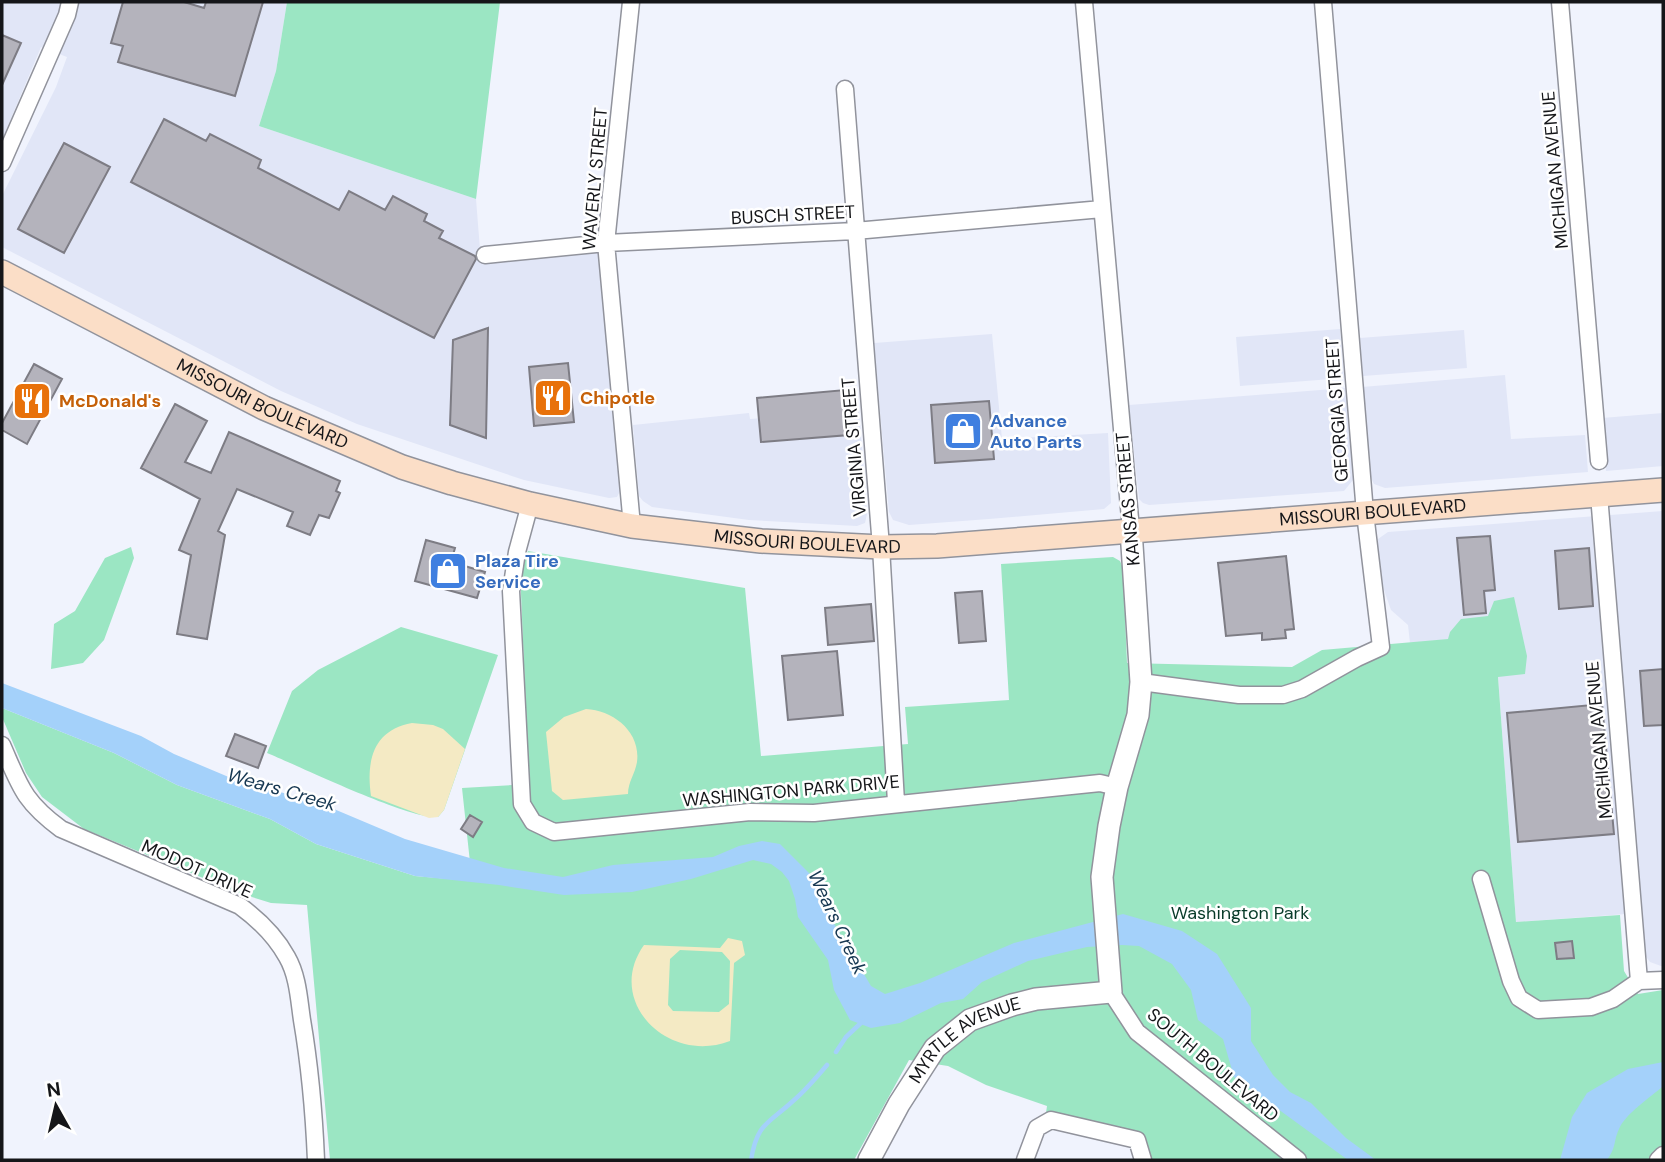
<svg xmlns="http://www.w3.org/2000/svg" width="1665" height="1162" font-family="'DM Sans',sans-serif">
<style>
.built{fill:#e1e6f7}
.green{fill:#9be6c3}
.sand{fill:#f4eac4;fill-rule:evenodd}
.water{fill:#a4d1fa}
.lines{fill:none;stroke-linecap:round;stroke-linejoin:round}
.stream{stroke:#a4d1fa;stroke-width:4.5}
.building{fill:#b4b3bc;stroke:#7d7c84;stroke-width:2}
.minor-casing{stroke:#91939c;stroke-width:19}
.tertiary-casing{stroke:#91939c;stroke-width:24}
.secondary-casing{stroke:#91939c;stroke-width:26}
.minor{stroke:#fff;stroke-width:16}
.tertiary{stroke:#fff;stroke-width:21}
.secondary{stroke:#fbdec7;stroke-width:23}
.labels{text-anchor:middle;stroke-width:5;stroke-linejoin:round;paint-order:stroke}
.street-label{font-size:18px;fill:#151619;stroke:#fff}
.food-label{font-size:18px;font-weight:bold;fill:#c56008;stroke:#fff;text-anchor:start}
.shop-label{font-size:18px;font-weight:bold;fill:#366cbe;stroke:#fff;text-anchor:start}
.park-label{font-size:18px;fill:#083b29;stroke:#fff}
.water-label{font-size:19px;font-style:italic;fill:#163751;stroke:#fff}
</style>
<rect width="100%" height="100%" fill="#f0f3fd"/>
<path class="built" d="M2,2H287L276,71L259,126L476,199L481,262L595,251L599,254L620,491L617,497L609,498L524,480L357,424L281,391L2,247V196L56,87L67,57L41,47L2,140Z
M1340,329L1344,378L1240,386L1236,337Z
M1464,330L1467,368L1363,376L1360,338Z
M992,334L1002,439L1108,433L1111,503L1104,509L989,519L909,525L893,520L889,512L874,343Z
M1505,375L1511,439L1585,435L1588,472L1385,488L1374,484L1369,474L1362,387Z
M1345,388L1354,471L1353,480L1344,491L1149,505L1143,503L1139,499L1129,405Z
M859,411L867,514L865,523L857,526L749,520L652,507L643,501L639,496L633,425L749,413L750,419Z
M1663,413V466L1606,471L1602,418Z
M1663,511V966H1661L1650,962L1644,954L1640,913L1516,922L1495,635L1410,643L1408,625L1391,610L1384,590L1378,552V539L1388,532Z"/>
<path class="green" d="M287,2H500L476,199L259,126L276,71Z
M131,547L134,558L104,640L83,663L51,669L54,624L75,611L105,558Z
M528,551L745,588L761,756L908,744L905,707L1009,700L1001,564L1113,557L1120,561L1123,568L1127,663L1292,667L1322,650L1448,639L1450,632L1461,619L1488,616L1494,601L1514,597L1527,656L1525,674L1498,677L1516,922L1620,915L1624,971L1638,994L1663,990V1160H1149L1146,1148L1075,1119L1046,1113L1047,1106L986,1085L948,1066L909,1060L854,1160H330L307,905L271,903L242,894L84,829L42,797L26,773L2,717V708L114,753L177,785L270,819L316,844L415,876L472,881L462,788L529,784L520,570Z
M401,627L498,655L444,810L438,817C410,820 299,766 267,753L292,691L318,670Z"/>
<path class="sand" d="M586,709C613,710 641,732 637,762C635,774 628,782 628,794L563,800L552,791L546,732L564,717Z
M412,723L433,725L443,729L465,749L444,810L438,817L429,818L371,796C366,761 373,730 412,723Z
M728,938L742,941L745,955L734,963L730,1041C668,1065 604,1001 644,945L720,948ZM680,950L722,952L730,961L729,1004L719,1012L673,1011L668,1005L670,959Z"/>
<path class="water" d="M2,683L141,736L174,754L231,778L322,804L405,839L504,868L563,877L613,865L713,857L739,846L762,841L780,844L818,882L833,922L871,986L885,994L920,983L1014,943L1123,914L1182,931L1217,954L1251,1008V1041L1273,1075L1290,1092L1311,1103L1346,1138L1376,1160H1348L1234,1077L1223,1039L1198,1020L1191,990L1172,964L1139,946L1122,945L1087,947L1028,961L982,982L963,999L941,1003L900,1023L871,1028L850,1020L834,990L828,960L798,917L795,899L789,881L782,872L771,864L753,860L691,879L632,892L564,895L499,885L415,876L316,844L270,819L177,785L114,753L2,708Z
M1663,1062V1086C1651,1097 1625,1114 1619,1129C1613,1142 1617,1146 1607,1160H1560L1572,1117L1587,1093L1628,1069Z"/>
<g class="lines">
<path class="stream" d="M836,1052L846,1037L863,1021
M751,1160C757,1123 768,1124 793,1101C806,1090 816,1078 827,1065"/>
</g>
<path class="building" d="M123,2H184L204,8L206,2H263L235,96L118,62L123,46L111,43Z
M2,35L21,43L2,85Z
M164,119L206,141L210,134L261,160L258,168L339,210L349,191L385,210L393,196L427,214L424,221L443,231L439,238L475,256L476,259L434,338L131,182Z
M64,143L110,167L64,253L18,229Z
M488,328L486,438L450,425L453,340Z
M568,363L574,422L534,426L529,367Z
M34,364L62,379L27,444L2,430V423Z
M845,390L849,435L761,442L757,398Z
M989,401L994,459L935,463L931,405Z
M175,404L207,421L185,462L211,473L229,432L340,481L336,491L340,493L329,518L319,515L310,535L287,526L293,512L237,489L218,531L225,535L207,639L177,634L191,555L179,550L200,499L141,468Z
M1490,536L1495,590L1484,591L1486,613L1464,615L1457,538Z
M426,540L455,548L451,562L485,572L477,598L415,581Z
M1589,548L1593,606L1559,609L1555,551Z
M1286,556L1294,629L1285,630L1286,638L1262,640V633L1226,636L1218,563Z
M982,591L986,641L959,643L955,593Z
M871,604L874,641L828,645L825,608Z
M837,651L843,715L788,720L782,656Z
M1663,669V725L1644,726L1640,671Z
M1602,704L1614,834L1518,842L1507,713Z
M235,734L266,746L258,768L226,756Z
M470,815L482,822L473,837L461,829Z
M1572,941L1574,958L1557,959L1555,943Z"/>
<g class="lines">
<g class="minor-casing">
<path id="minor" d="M631,2L606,243L632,526
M1084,2L1131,530
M1560,2L1599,461
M845,89L881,547L896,802
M2,163L67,15L70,2
M485,255L606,243L855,231L1102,209
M1599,495L1639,981
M530,504L517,552L511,591L522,804L533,822L554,832L750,812L814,813L1100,783L1117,787
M1141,682L1239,695H1283L1302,689L1357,658L1381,647L1365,513L1323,2
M2,745C20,786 23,801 61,829L240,906C259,920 276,937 287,957C298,976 299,1000 302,1020C310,1067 314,1113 316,1160
M1481,879L1511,981L1519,998L1538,1010L1591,1007L1613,999L1639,981L1663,980
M1111,992L1137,1032L1298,1160
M1025,1160L1037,1128L1051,1120L1137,1140L1143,1160
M1658,1160L1663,1155"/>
</g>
<g class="tertiary-casing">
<g id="tertiary">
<path id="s1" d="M869,1160L899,1104L935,1048L970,1020L1012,1005L1036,999L1111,992L1102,877L1109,826L1117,787L1138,715L1141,682L1131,530"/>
</g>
</g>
<g class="secondary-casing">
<g id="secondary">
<path id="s2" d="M2,272L264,408L402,467L452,483L530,504L632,526L761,541L881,547L937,546L1663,490"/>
</g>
</g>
<use href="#minor" class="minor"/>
<use href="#tertiary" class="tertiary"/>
<use href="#secondary" class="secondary"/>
</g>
<defs>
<g id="restaurant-square" transform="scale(2.0125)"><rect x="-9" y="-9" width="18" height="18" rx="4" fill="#e8710a" stroke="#fff"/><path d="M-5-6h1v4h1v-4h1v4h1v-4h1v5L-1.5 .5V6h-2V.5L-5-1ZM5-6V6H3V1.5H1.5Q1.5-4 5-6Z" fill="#fff"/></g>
<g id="shop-square" transform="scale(2.0125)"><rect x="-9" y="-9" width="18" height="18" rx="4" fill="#3f7fe0" stroke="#fff"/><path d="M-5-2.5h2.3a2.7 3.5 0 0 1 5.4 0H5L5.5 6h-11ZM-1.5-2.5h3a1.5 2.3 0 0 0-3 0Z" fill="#fff"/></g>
</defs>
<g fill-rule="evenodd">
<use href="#restaurant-square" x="553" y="398"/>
<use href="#restaurant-square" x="32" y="401"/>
<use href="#shop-square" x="963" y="431"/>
<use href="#shop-square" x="448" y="571"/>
</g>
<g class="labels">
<g class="street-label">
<text transform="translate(1555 170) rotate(-95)" y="6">MICHIGAN AVENUE</text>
<text transform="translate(595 179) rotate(-85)" y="6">WAVERLY STREET</text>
<text transform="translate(793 215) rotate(-3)" y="6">BUSCH STREET</text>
<text dy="6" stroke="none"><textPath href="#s2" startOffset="292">MISSOURI BOULEVARD</textPath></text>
<text transform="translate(1337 410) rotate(-94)" y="6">GEORGIA STREET</text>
<text transform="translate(854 447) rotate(-95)" y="6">VIRGINIA STREET</text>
<text transform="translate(1128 499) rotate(-95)" y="6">KANSAS STREET</text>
<text dy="6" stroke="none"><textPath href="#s2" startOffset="1426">MISSOURI BOULEVARD</textPath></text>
<text dy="6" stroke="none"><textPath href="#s2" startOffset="859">MISSOURI BOULEVARD</textPath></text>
<text transform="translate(1599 740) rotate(-95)" y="6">MICHIGAN AVENUE</text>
<text transform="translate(791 791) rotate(-5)" y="6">WASHINGTON PARK DRIVE</text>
<text transform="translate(197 869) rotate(24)" y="6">MODOT DRIVE</text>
<text dy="6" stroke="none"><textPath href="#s1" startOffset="159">MYRTLE AVENUE</textPath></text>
<text transform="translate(1213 1065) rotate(40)" y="6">SOUTH BOULEVARD</text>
</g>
<g class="food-label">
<text x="580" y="404">Chipotle</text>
<text x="59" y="407">McDonald's</text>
</g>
<g class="shop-label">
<text x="990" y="427">Advance<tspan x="990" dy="21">Auto Parts</tspan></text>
<text x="475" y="567">Plaza Tire<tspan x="475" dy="21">Service</tspan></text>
</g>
<g class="park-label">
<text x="1240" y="919">Washington Park</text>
</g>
<g class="water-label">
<text transform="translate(282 789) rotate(16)" y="7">Wears Creek</text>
<text transform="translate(838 922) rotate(65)" y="7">Wears Creek</text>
</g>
</g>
<rect width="1665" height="1162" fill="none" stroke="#151619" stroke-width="7"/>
<g transform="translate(56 1106) rotate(352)" stroke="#ffffff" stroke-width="5" paint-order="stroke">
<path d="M0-5L12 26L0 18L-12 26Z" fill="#151619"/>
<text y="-10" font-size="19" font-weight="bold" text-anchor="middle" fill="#151619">N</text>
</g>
</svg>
